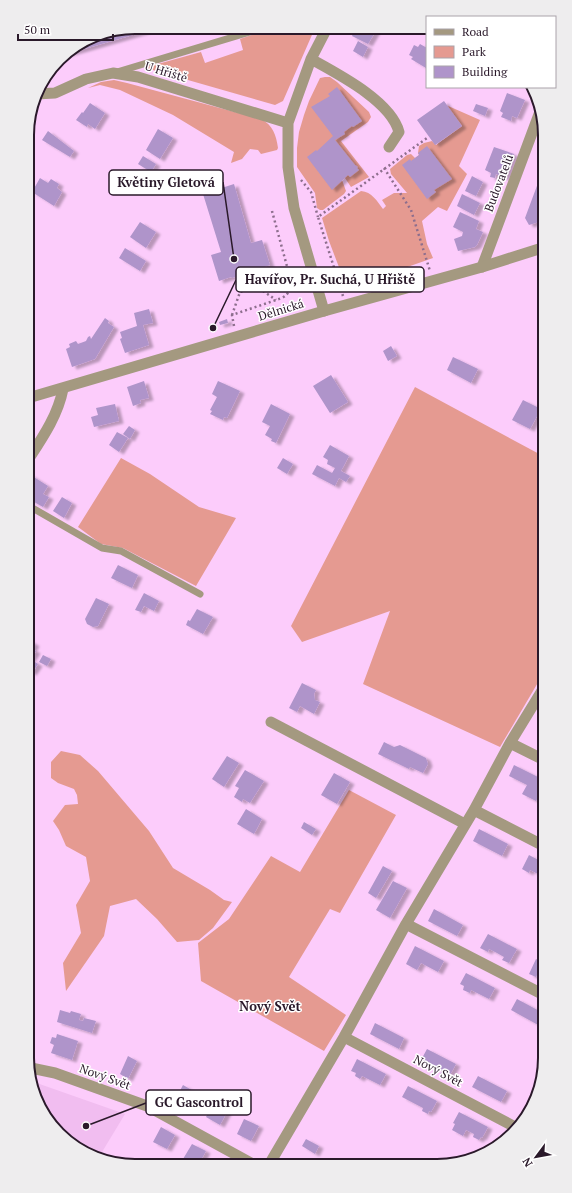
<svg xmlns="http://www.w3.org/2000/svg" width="572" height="1193" font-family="'PT Serif',serif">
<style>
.built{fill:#f1bdf0}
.green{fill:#e59a91}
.building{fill:#af94ca;filter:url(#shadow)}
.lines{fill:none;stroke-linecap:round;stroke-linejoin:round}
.path{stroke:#8d6e8d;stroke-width:2.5;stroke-dasharray:2 3;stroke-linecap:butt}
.service{stroke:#a49980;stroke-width:7}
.minor{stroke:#a49980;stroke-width:11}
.tertiary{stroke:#a49980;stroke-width:11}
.labels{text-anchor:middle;stroke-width:3;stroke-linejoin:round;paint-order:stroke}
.street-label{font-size:12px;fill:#2a192a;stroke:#fff}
.neighbourhood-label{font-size:13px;font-weight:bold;fill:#2a192a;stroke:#fff}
.rim{fill:none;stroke:#2a192a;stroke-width:2}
.leader{fill:none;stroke:#2a192a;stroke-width:1.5}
.callout-dot{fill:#2a192a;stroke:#fff;stroke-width:1.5}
.callout{fill:#fff;stroke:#2a192a;stroke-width:1.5}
.callout-label{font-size:13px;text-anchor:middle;font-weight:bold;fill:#2a192a}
</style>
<defs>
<filter id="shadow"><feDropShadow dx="4.5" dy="2.5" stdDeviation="1" flood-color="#0004"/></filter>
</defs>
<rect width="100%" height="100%" fill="#fcccfb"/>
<path class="built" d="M31,1081L125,1114L99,1157L64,1139L31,1086Z"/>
<path class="green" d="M272,28H315L283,101L275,105L146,68L147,67L201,52L205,63L243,50L240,39Z
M325,77H330L337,82L369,112L371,117L368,122L341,141L369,177L351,187L345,178L342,180L346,191L344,194L323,210H320L317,208L315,193L297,167V148L299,132L304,115L309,101L320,78Z
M114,80L127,83L261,119C273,125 276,135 278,148L277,150L261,154L258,150L250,149L242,159L231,163L234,152L173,115L120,90L100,85L88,88L101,82Z
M446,105L480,120L459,166L467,174L447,211L438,207L422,221L427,244L433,258L356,285L345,283L329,241L322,218L361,191C372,192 377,201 383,209L386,206L382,200L394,193H407L391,174L390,169L407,155L411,154L415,158L419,155L418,153L419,146L424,143L432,141L436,145L462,126Z
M415,387L543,456V674L500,747L363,684L390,611L302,642L291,626Z
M121,458L150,474L199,507L236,518L196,586L123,548L101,544L78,527Z
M61,751L80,755L98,771L149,831L173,868L210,890L224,900L232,902L213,928L199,940L177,942L157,919L136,899L110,906L104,936L66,991L63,963L81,933L76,905L90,881L86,857L66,846L59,830L53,821L65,805L78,804L77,795L74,789L58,783L51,778V762Z
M349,790L396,815L340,913L330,909L289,977L346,1015L324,1051L201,981L198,943L229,919L271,856L300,872Z"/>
<path class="building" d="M135,27L157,28L63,55L94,35Z
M351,28L377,29L368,44L352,36L353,34L349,32Z
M358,41L368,47L363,57L353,51Z
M420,44L427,48L426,68L411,59L413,57L409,55L414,45L418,47Z
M337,87L362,121L353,127L352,126L344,132L345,134L335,140L355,165L358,167L357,168L359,170L350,177L348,175L332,190L307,157L316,150L317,151L333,136L311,107L330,96L328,94Z
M507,93L525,100L517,118L512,116L511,121L501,117L503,113L500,111Z
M444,101L462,126L435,145L417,120Z
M90,103L105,113L95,129L88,124L87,127L76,120L82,112L83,113Z
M476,104L488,108L485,116L473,111Z
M158,129L173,138L160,159L146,150Z
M48,131L74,151L70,157L42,140Z
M427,146L452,179L434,190L436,192L427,199L402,165L410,159L411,161L419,155L418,153Z
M494,147L514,154L505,178L496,174L495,178L490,177L491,173L485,170Z
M143,156L156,164L151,172L138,164Z
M541,175L542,221L529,225L525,218Z
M472,176L483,182L476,196L465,191Z
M40,178L48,183L51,179L59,184L57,188L62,192L54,206L32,192Z
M234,184L251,243L262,240L270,265L232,278L231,277L219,281L211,255L221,252L203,194Z
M462,194L480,203L474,215L457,206Z
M460,212L479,221L476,229L483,232L477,245L475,247L458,251L454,239L462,236L463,232L453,227Z
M140,222L156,232L146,248L130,237Z
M125,248L146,261L140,271L119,258Z
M149,309L153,323L143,325L149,345L125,353L120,339L122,338L120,332L137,326L134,313Z
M105,318L109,321L108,323L114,327L95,359L72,367L66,349L70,347L69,344L76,341L78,344L86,341L88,337L90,336L91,339Z
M227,319L228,323L220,325L219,322Z
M391,346L397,356L388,361L383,351Z
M453,357L478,369L471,383L447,370Z
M331,375L348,402L330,413L313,386Z
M144,381L149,398L140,400L141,403L133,406L127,387Z
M218,381L240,391L227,418L224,417L223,420L210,414L212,411L210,410L217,397L212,394Z
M523,400L541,409L530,429L512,420Z
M115,404L119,421L94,427L91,417L98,415L96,408Z
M271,404L290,414L276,443L271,441L272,439L265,435L270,426L262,422Z
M129,426L135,430L130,439L123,434Z
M117,432L128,438L119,452L109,445Z
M330,445L349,456L341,471L350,476L346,482L339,478L335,486L312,474L317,465L332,473L335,468L327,464L328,460L323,457Z
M283,458L293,464L287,474L277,468Z
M29,474L48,486L43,494L49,497L43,507L29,499Z
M62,497L72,503L64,518L53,511Z
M118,565L138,575L132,588L111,578Z
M144,593L159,601L154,611L144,606L141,612L135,610Z
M96,598L109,604L98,626L93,627L87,624L85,619Z
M197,609L213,617L203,634L186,625L188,620L190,621Z
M29,640L35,644L32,649L36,651L29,662Z
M43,655L51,659L47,666L39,662Z
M32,660L38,664L32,673L29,671V665Z
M302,683L316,690L314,694L315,700L320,702L314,714L300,706L297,712L289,708Z
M384,742L394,747L400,745L426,758L428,764L423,773L410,767L409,769L378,754Z
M227,756L239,763L224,787L212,779Z
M514,765L544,780L538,791L541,792L536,801L522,794L527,785L509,776Z
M245,770L264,781L250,803L243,799L242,802L234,797L239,788L235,786Z
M334,773L350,782L337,804L321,795Z
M246,809L262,819L254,834L237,824Z
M304,822L316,829L312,835L301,828Z
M479,829L508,844L502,856L473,841Z
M529,855L544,863V877L530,870L529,873L522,869Z
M383,866L392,871L376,898L368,893Z
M393,881L407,888L390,918L376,910Z
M434,909L463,925L457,936L428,921Z
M488,934L517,949L509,963L502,960L504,957L497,953L489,949L488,952L480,948Z
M415,946L444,961L438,972L421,963L417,970L406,964Z
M536,959L544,964V979L537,975L536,977L529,974Z
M466,973L495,988L489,999L471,990L470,993L463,990L464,986L460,984Z
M517,999L545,1014V1017L540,1026L511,1010Z
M60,1010L70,1013L71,1011L81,1014L79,1020L83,1021L84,1018L96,1021L92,1033L57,1022Z
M375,1023L404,1038L399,1049L370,1034Z
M57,1034L78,1041L72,1060L51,1053L54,1045L50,1043L52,1037L56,1038Z
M427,1049L456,1064L450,1075L448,1074L447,1077L440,1074L442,1071L421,1060Z
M128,1056L137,1061L128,1079L120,1074Z
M357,1059L386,1074L380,1085L362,1076L360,1079L355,1076L356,1073L351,1071Z
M478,1076L507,1091L501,1102L472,1087Z
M183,1085L197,1093L189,1108L175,1100Z
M408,1086L437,1101L431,1112L429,1111L428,1114L422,1111L423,1108L402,1097Z
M214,1102L228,1110L220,1125L206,1117Z
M529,1102L534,1104L527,1115L524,1113Z
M459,1112L488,1127L482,1138L481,1137L479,1140L473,1137L474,1134L466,1130L463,1136L452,1130L455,1124L453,1123Z
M244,1119L259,1126L251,1141L237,1134Z
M161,1127L175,1135L167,1149L153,1142Z
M306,1139L319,1146L315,1154L302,1146Z
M192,1144L206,1151L199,1164H192L183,1159Z
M217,1158L228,1163H214Z"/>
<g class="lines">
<path class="path" d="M384,168L411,210L430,271
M301,180L311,192L318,217
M343,296L318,217L427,138
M232,315L240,292L256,286L276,300
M234,326L232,315L282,298C289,294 291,289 291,281L272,211"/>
<path class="service" d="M117,72L263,28
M29,506L102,548L121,551L200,594"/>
<path class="minor" d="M311,59C338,74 391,101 399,132L389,147
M36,94L55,93L86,79L113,73L138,77L288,123
M482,267L541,109
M324,311L294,208L288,167V123L311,59L327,28
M28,460C43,437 58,415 63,389
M271,722L465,824
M510,743L544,760
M474,810L544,846
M406,924L544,995
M344,1037L519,1129
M31,1068L55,1073L147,1106L251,1163
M270,1163L344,1037L406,924L474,810L510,743L543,689"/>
<path class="tertiary" d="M28,398L324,311L482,267L542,248"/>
</g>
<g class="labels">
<g class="street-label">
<text transform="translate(166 72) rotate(17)" y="4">U Hřiště</text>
<text transform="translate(499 183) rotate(-69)" y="4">Budovatelů</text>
<text transform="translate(281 310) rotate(-17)" y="4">Dělnická</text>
<text transform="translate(438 1071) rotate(28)" y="4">Nový Svět</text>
<text transform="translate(105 1077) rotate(20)" y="4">Nový Svět</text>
</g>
<g class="neighbourhood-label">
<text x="270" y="1011">Nový Svět</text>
</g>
</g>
<path d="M0 0H572V1193H0ZM135 34H437A101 101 0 0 1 538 135V1058A101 101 0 0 1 437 1159H135A101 101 0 0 1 34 1058V135A101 101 0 0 1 135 34Z" fill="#eeedee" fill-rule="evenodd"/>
<path class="rim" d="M135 34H437A101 101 0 0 1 538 135V1058A101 101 0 0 1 437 1159H135A101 101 0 0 1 34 1058V135A101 101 0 0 1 135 34Z"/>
<path class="leader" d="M234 259L223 182M213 328L236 280M86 1126L146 1103"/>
<g class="callout-dot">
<circle cx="234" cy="259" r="4"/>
<circle cx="213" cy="328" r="4"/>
<circle cx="86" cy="1126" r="4"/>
</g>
<g class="callout">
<rect x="109" y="170" width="114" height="25" rx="4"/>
<rect x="236" y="267" width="188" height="25" rx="4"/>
<rect x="146" y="1090" width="105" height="25" rx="4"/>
</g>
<g class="callout-label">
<text x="166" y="187">Květiny Gletová</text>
<text x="330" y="284">Havířov, Pr. Suchá, U Hřiště</text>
<text x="199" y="1107">GC Gascontrol</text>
</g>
<rect x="426" y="16" width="130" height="72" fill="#ffffff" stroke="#aaa3aa"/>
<rect x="434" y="29" width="20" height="6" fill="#a49980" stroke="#aaa3aa"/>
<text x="462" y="36" font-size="12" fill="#2a192a">Road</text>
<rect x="434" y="46" width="20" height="12" fill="#e59a91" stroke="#aaa3aa"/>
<text x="462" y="56" font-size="12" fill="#2a192a">Park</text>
<rect x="434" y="66" width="20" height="12" fill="#af94ca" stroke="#aaa3aa"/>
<text x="462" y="76" font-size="12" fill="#2a192a">Building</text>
<g transform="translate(536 1157) rotate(238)" stroke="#ffffff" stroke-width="3" paint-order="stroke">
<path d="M0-3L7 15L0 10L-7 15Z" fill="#2a192a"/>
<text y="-6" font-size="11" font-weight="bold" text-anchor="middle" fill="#2a192a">N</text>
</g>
<path d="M18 34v6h95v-6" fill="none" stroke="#2a192a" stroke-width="2"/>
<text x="24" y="34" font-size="12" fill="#2a192a" stroke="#ffffff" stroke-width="3" paint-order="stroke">50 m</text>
</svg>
